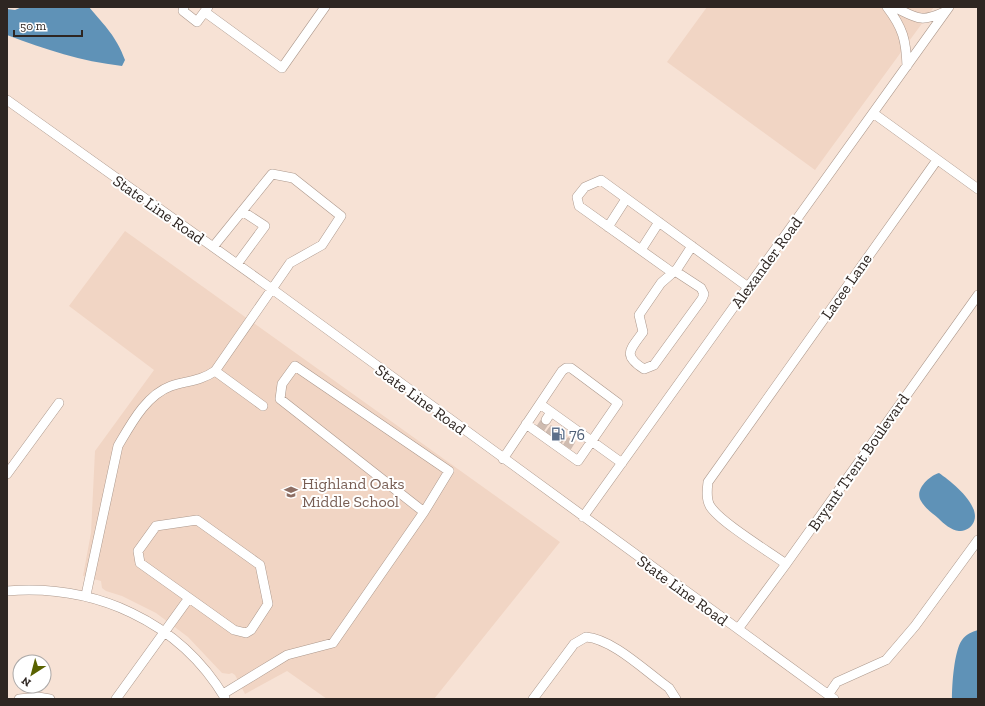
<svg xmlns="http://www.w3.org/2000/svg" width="985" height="706" font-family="'Zilla Slab',serif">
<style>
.built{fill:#f1d5c4}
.water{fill:#5f92b7}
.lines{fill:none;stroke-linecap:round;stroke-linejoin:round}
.minor-tunnel{stroke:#cfbcb1;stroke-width:9;stroke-dasharray:9 4.5;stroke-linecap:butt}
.minor-casing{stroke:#ac988c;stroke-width:10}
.minor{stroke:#fff;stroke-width:9}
.labels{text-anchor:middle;stroke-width:4;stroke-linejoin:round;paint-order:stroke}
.street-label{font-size:16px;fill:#2e2622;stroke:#fff}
.service-label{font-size:16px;fill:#4e5e75;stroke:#fff;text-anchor:start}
.education-label{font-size:16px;fill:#785e54;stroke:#fff;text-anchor:start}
</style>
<rect width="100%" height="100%" fill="#f7e2d5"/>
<path class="built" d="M707,7H934L815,170L667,62Z
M125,231L560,542L434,699H327L287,671L245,694L235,675L232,673L229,674L222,673L188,637L156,613L122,596L106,591L102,588L101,581L83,576L91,533L95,451L154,370L69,306Z"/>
<path class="water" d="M22,7H89C105,26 116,36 125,60L122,66C80,61 47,50 7,35V9L15,10Z
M939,473C952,482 985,508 972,525C969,529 964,531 959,531C951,530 944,524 938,518C932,513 925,508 921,501C914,490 929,476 939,473Z
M978,630V699H952C952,685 954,651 962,640C966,634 972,632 978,630Z"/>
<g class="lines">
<path class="minor-tunnel" d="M540,429L546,420
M549,435L555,427
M558,441L563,433
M567,447L572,439"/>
<g class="minor-casing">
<path id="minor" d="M184,7L183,11L197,22L208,7
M887,7C903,28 906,40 907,66
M894,7C917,18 920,23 944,12
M205,12L282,68L325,7
M7,100L272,289L834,699
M873,113L978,189
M608,227L626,199
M641,250L659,222
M237,264L265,226L242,211
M675,271L701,288L704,294L702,299L654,365L644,369C622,355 630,350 643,332L639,315L661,283L677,269L692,246
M673,273L579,206L577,197L585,187L601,180L748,287
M215,371L263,406
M540,404L622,463
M546,420L551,412
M503,459L562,371L566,368H571L618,403L578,461L526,424
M7,474L59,403
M583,517L949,7
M197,520L260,565L268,604L251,630L246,633L234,630L140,563L138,551L156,526Z
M786,564C768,551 720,522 710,506C706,499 707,490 708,482L937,160
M7,591C95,584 179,621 225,698
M86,595L118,446C131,424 146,395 171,386C186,381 201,381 215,371L290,263L322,245L341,216L293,178L272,174L213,247
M738,629L786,564L978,295
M223,694L287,655L333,643L424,512L449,471L295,366L282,384L280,399L424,512
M828,695L837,682L886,660L915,626L978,540
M19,699L38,697L50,699
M116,699L189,598
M533,699L574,644L586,637C611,639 641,667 661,682L669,688L676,699"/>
</g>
<use href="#minor" class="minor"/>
</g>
<defs>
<g id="fuel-bare" transform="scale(1.08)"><path d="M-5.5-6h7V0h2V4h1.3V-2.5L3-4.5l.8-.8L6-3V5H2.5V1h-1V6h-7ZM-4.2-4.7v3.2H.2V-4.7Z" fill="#5c6f8a" stroke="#fff" stroke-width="2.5" paint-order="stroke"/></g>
<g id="school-bare" transform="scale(1.08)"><path d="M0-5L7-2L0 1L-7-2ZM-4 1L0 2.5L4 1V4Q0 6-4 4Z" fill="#8d6e63" stroke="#fff" stroke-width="2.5" paint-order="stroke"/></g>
</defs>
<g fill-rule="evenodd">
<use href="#fuel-bare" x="558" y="434"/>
<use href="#school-bare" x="291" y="492"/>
</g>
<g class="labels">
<g class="street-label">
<text transform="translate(159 209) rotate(35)" y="6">State Line Road</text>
<text transform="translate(766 262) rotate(-54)" y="6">Alexander Road</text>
<text transform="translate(846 286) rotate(-55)" y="6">Lacee Lane</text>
<text transform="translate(421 399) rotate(36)" y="6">State Line Road</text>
<text transform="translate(858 462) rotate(-55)" y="6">Bryant Trent Boulevard</text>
<text transform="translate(683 590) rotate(36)" y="6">State Line Road</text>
</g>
<g class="service-label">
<text x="569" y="440">76</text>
</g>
<g class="education-label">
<text x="302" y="489">Highland Oaks<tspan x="302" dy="18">Middle School</tspan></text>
</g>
</g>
<rect width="985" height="706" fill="none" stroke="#2e2622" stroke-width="16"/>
<g transform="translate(32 674) rotate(216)"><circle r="19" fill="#ffffff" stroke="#aba8a7"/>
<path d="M0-3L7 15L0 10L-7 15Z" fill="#596200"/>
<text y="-6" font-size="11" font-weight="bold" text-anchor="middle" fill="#2e2622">N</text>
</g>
<path d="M14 30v6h68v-6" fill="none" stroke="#2e2622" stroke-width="2"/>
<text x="20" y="30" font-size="12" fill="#2e2622" stroke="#ffffff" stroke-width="3" paint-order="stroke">50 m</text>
</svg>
